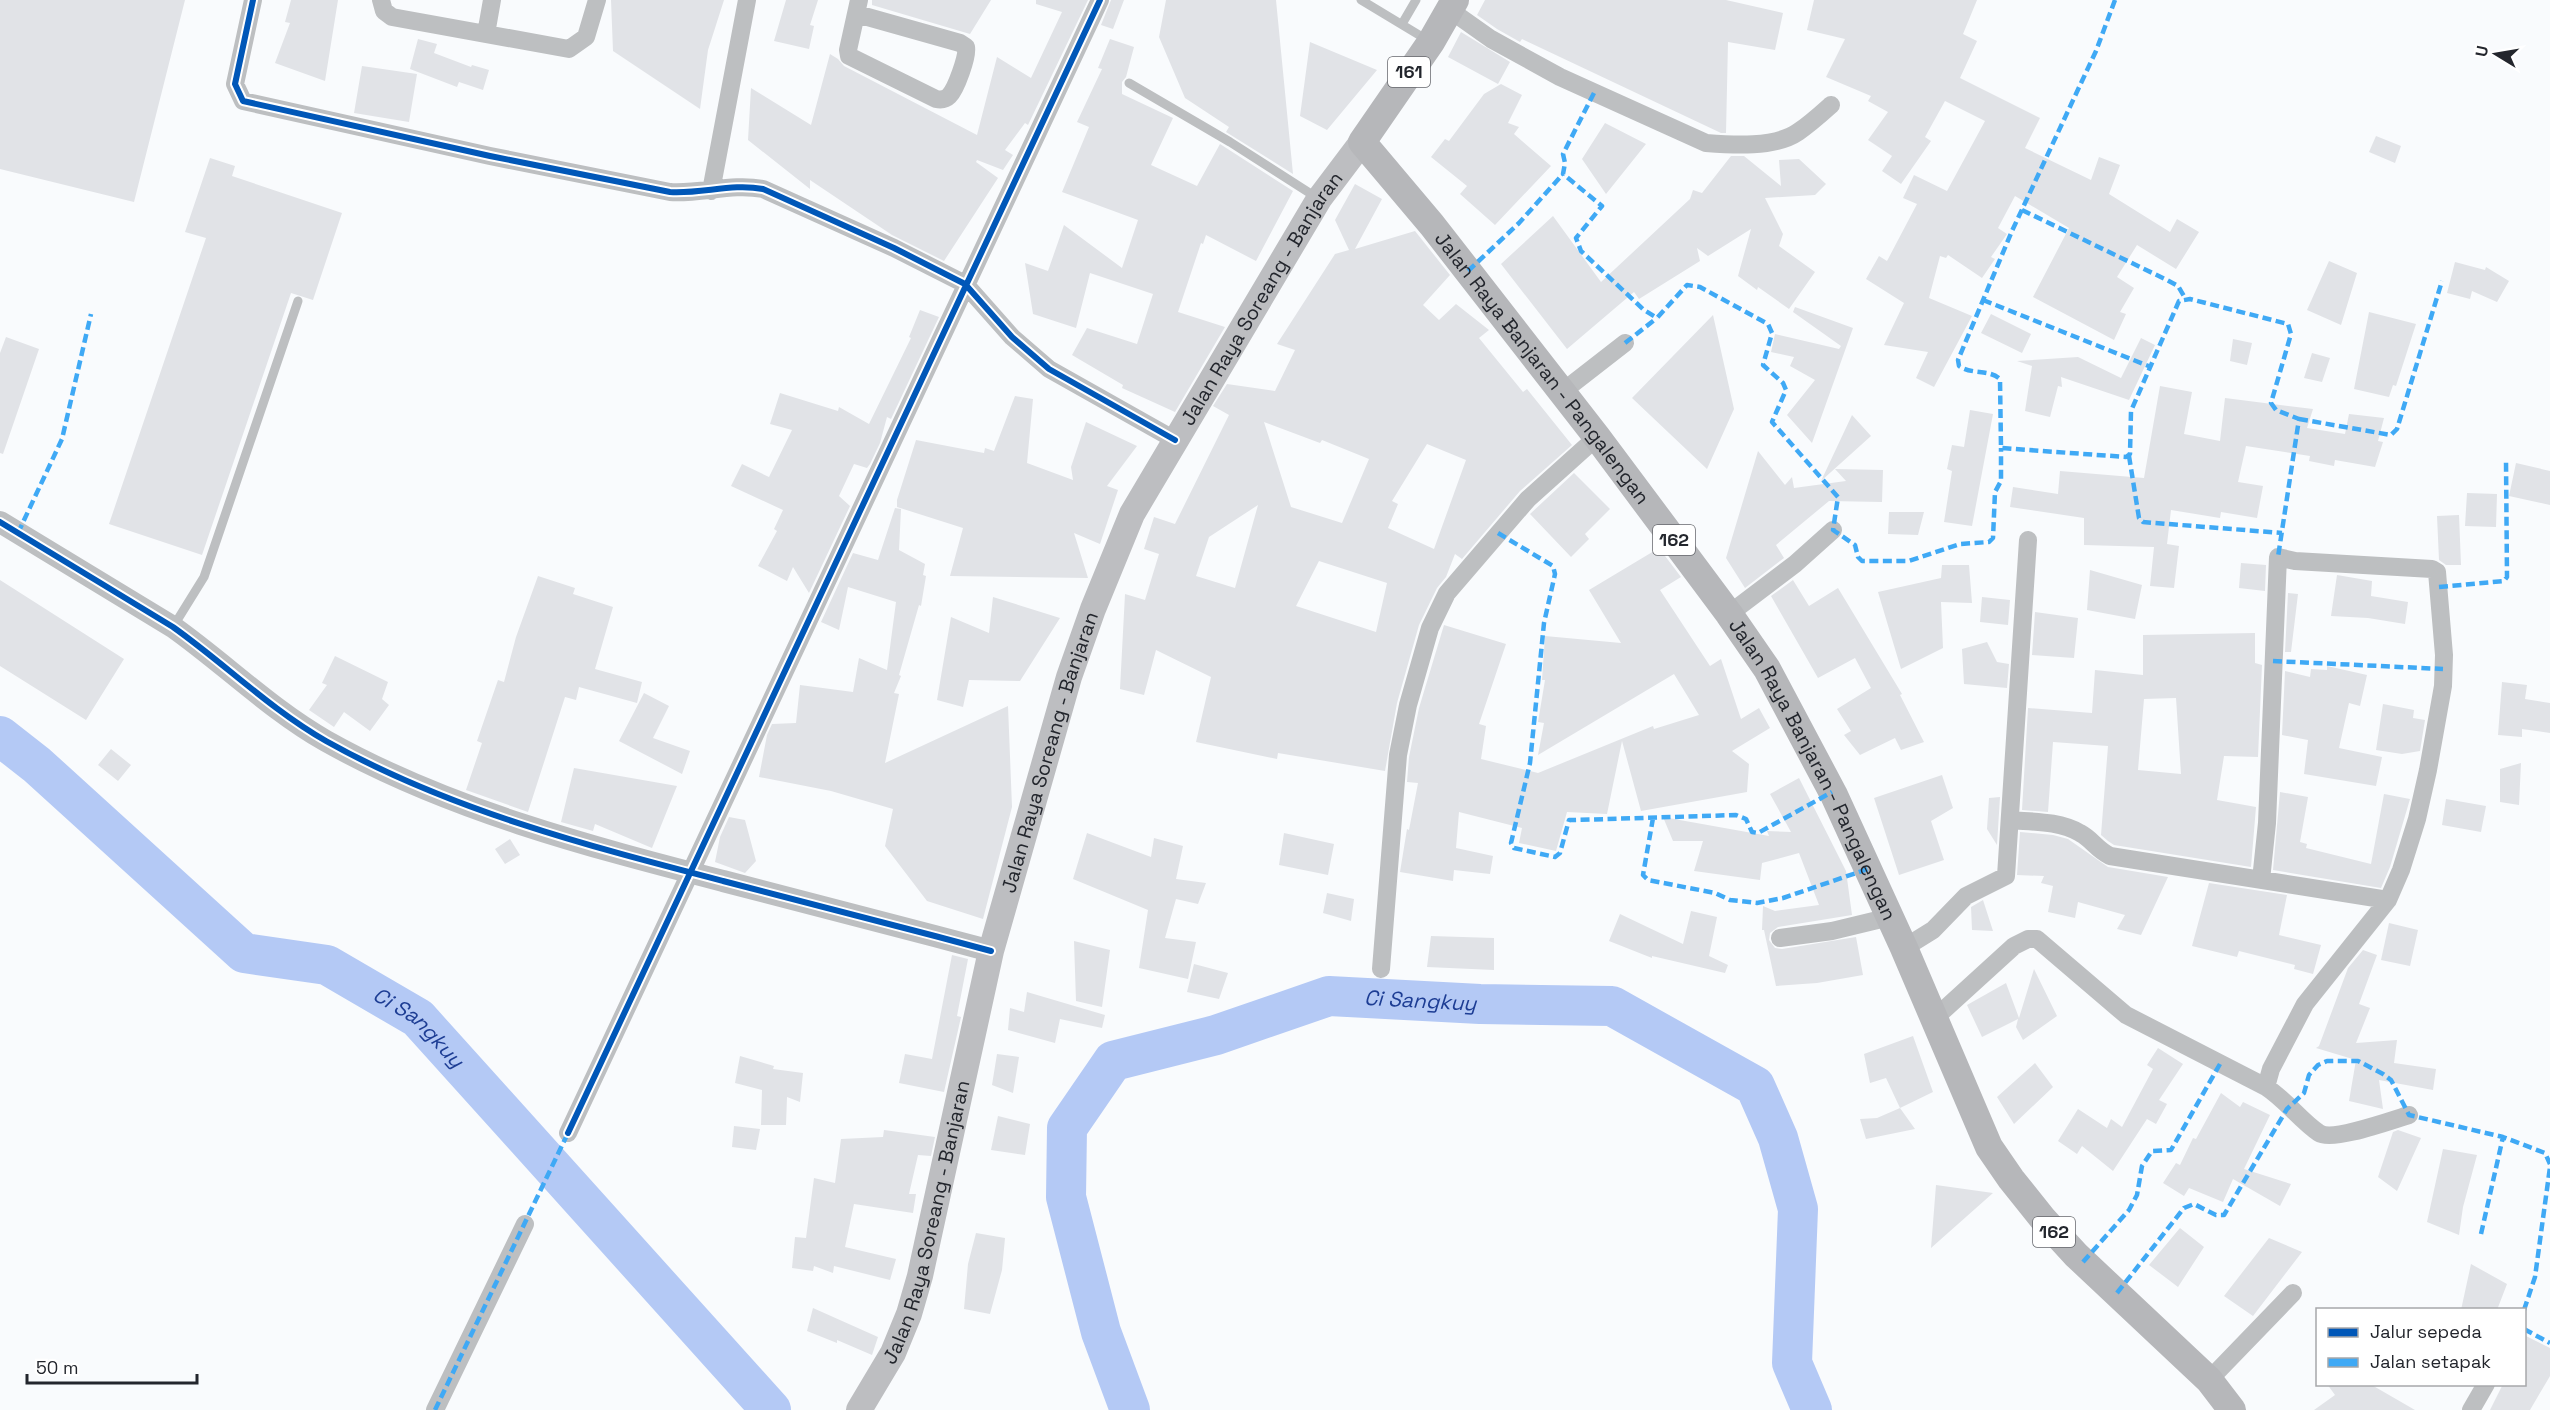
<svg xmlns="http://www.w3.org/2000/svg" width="2550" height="1410" font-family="'Space Grotesk',sans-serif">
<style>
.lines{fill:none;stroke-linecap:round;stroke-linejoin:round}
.river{stroke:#b4c9f5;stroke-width:40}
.building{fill:#e1e3e7;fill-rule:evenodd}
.service{stroke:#bdbfc1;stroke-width:9}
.minor{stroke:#bdbfc1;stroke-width:18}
.tertiary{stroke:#bdbfc1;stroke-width:22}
.secondary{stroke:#bdbec1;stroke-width:26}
.primary{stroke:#b6b7ba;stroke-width:28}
.quiet{stroke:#3fa9f5;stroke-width:4.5;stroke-dasharray:9 4.5;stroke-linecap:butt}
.cycleway-casing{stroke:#fff;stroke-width:10}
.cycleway{stroke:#0057b8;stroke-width:6}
.labels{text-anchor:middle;stroke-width:5;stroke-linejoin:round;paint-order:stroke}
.shield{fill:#fff;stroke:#65676c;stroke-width:1.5}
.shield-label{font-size:18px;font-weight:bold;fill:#23262d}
.street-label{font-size:20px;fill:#23262d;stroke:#fff}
.water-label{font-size:21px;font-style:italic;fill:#1d3d94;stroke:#fff}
</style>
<rect width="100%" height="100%" fill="#f9fbfd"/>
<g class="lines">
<g class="river">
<path id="s1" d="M0,736L37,765L244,953L327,965L418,1018L771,1410"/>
<path id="s2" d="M1130,1410L1101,1332L1066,1197L1067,1128L1113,1061L1216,1035L1329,996L1480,1004L1612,1006L1755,1086L1778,1138L1798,1209L1792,1363L1812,1410"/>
</g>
</g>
<path class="building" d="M0,0H185L134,202L0,169Z
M291,0H338L325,81L275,63L290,23L285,22Z
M611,0H724L708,50L700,109L613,51Z
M786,0H818L810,25L814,26L809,49L774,41Z
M872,0H991L970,34L872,5Z
M1036,0H1088L1028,125L1025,123L1005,150L1013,155L1003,170L977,160L976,162L998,178L944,261L892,235L810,180V189L748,140L751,88L811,125L830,54L838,59L844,66L977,135L997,57L1031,78L1062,12L1036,4Z
M1111,0H1124L1113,29L1101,25Z
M1166,0H1276L1293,174L1226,132L1229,127L1185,98L1159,37Z
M1485,0H1726L1783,13L1775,50L1728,42L1726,133H1721L1522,39L1520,42L1497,29L1477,15Z
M1814,0H1977L1963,34L1977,41L1960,78L2040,118L2025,148L2091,180L2099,157L2120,165L2109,194L2170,232L2177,219L2199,232L2176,269L2137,245L2117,277L2134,288L2120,312L2126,314L2114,340L2033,297L2069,228L2015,196L1998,228L2007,234L1991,257L1995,259L1982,278L1948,255L1946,258L1940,256L1929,298L1972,316L1934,387L1916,378L1928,352L1884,345L1904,303L1866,279L1879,256L1887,261L1917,204L1903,198L1914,175L1947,191L1985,121L1945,101L1925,137L1931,141L1901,184L1882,171L1892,156L1868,140L1888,112L1868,101L1871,96L1826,77L1845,39L1807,30Z
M1461,32L1510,62L1498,84L1448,57Z
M418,39L437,44L434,53L471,67L472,65L489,70L483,90L459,82L457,87L410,69Z
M1110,39L1134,47L1126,77L1122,82V94L1173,118L1151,165L1197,186L1220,144L1293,191L1256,261L1206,235L1203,244L1201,243L1178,312L1225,327L1175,412L1122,388L1123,385L1072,355L1087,328L1137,344L1153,294L1090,273L1076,328L1033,314L1025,263L1048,271L1064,225L1122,268L1138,220L1062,192L1089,127L1077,122L1102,69L1098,68Z
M1310,42L1377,70L1327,130L1300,116Z
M362,66L417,74L409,122L354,113Z
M1501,84L1522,95L1508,123L1519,127L1514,134L1551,166L1495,225L1460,194L1467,186L1431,157L1445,139L1449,141L1484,94Z
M1605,123L1646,144L1606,194L1582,159Z
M2376,136L2401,146L2395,163L2369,152Z
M1731,156H1744L1781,186L1779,160L1799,159L1826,184L1815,195L1765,198L1783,234L1779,246L1815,272L1789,309L1758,287L1757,290L1738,276L1751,229L1708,256L1697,248L1700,261L1639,299L1634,292L1567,349L1501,264L1553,216L1601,282L1690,199L1693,190L1702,193Z
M210,158L235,166L232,176L342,213L313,300L291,293L202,555L109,524L206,238L185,232Z
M1355,184L1382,199L1355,249L1415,231L1450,275L1423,305L1439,320L1456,304L1489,330L1479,338L1523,392L1527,389L1572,445L1520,491L1462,559L1455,554L1446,577L1437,588L1419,625L1397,703L1385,771L1278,753L1277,759L1196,742L1211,677L1156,650L1144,695L1120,689L1125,594L1145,600L1159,554L1144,549L1154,517L1175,524L1229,415L1213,406L1227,384L1275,391L1295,350L1277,344L1335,254L1349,250L1335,220ZM1264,422L1320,443L1322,440L1369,459L1342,523L1291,507ZM1427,444L1466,460L1434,549L1388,528L1398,504L1392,501ZM1258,505L1235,588L1196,576L1209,537ZM1319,561L1387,583L1376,632L1296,606Z
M2329,261L2357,273L2341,325L2307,310Z
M2455,262L2485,270L2486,267L2509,281L2497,302L2472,291L2470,299L2447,293Z
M1795,307L1853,328L1812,443L1787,415L1815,380L1790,366L1794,357L1771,352L1775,334L1839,349L1841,346L1793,312Z
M920,310L939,317L891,419L887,417L880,443L870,464L867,468L854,464L839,496L850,506L809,593L793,567L787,581L758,566L777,531L774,529L783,510L731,486L742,464L769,477L792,430L770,424L780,393L838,411L839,407L869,424L911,338L909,337Z
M2369,312L2416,324L2396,386L2393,385L2389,397L2354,389Z
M1991,314L2031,334L2022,353L1981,333Z
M1713,315L1734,409L1707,469L1632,398Z
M6,337L39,349L3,454L0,453V353Z
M2141,338L2155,345L2129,400L2061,377L2062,387L2058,386L2050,417L2025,411L2032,366L2017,361L2078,357L2121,378Z
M2233,339L2252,343L2247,365L2230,361Z
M2312,353L2330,358L2322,382L2304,378Z
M2160,386L2192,392L2184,434L2220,441L2225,398L2313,409L2307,428L2345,434L2349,414L2384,418L2378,441L2383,442L2375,467L2335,460L2334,466L2309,461L2310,456L2246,446L2238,482L2263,486L2257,518L2221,512L2220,518L2171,510L2167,544L2179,546L2174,588L2150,586L2154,547L2084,545V518L2010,507L2013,487L2058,494L2060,471L2144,478Z
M1015,396L1033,399L1027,463L1073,480L1071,467L1086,422L1137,446L1107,486L1118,490L1100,544L1074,533L1088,578L950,576L963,528L897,507V500L916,440L984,453L985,448L994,451Z
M1970,410L1993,414L1972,526L1944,522L1952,471L1947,469L1952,445L1964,447Z
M1852,415L1871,436L1821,481Z
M1758,451L1785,485L1792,477L1794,488L1846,481L1835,469L1883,470L1882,502L1829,501L1776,545L1784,558L1745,588L1726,558Z
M2516,463L2550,471V505L2509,496Z
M1574,473L1610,509L1585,534L1589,539L1571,557L1530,514Z
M2467,493L2497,494L2496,527L2465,526Z
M895,508L901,509L899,550L925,564L923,575L926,576L921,606L919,605L899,675L901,676L894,693L899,694L885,763L1008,706L1012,807L983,919L927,901L885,846L893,809L831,791L759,777L767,735L772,724L796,723L800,685L853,692L859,658L887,670L896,602L848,587L839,630L821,622L853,553L878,560Z
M1889,512H1924L1918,535L1888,534Z
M2459,515L2461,565H2446L2439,560L2437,516Z
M1659,548L1681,577L1660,590L1710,666L1721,659L1741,719L1759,708L1770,728L1732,751L1749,764L1747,792L1641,811L1622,741L1607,814L1567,812L1556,851L1519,843L1522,828L1459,812L1456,848L1493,856L1490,874L1454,870L1453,881L1400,872L1407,829L1409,830L1418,783L1407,782L1409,757L1419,708L1444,625L1506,644L1479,724L1486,726L1481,759L1538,773L1653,726L1654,729L1699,715L1674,674L1538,755L1544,723L1538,722L1545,680H1542L1545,636L1621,643L1589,590Z
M2241,563L2266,565L2265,591L2239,588Z
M1942,565H1969L1972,603L1941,602L1943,648L1901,669L1878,592L1941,578Z
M2090,570L2142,585L2135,619L2087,610Z
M2337,575L2372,581L2371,596L2408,602L2405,624L2368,618L2331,616Z
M538,576L575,588L573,594L613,607L595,669L642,682L637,703L579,687L576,700L565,697L528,812L466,790L482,743L477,741L498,680L504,682L516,637Z
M0,580L124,659L86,720L0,666Z
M1793,580L1809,606L1838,588L1902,694L1900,695L1924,742L1901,750L1895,738L1860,755L1844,735L1851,731L1837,709L1871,688L1855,658L1818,678L1771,596Z
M2288,593L2298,594L2291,652H2285Z
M993,597L1060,618L1020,681L969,680L963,707L937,700L951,617L989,633Z
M1982,597L2010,600L2008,625L1980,622Z
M2035,612L2078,618L2074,658L2032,655Z
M2255,633V663L2262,665L2258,757L2224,756L2217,800L2256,807L2251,867L2114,845L2108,841L2101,835L2108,746L2053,742L2048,812L2022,810L2028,708L2092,713L2095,670L2143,675V635ZM2176,698L2181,774L2138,770L2144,699Z
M1987,642L1997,662L2009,664L2007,688L1964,684L1962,649Z
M335,656L388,682L382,699L389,705L370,731L344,712L334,727L309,710L327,685L322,683Z
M2327,666L2367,675L2360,706L2349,703L2339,748L2382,757L2376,786L2304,774L2308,740L2282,735L2285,671L2310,677L2311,669L2327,670Z
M2502,682L2527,685L2525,699L2550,703V733L2522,729V737L2498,735Z
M644,693L669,706L653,738L690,751L682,774L619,741Z
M2383,704L2414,710L2413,718L2425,720L2420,751L2402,754L2376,750Z
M111,749L131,765L118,781L98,765Z
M2521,763L2519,805L2500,802V769Z
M574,768L677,786L652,848L595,824L593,831L561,822Z
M1942,775L1953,808L1931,821L1944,860L1899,875L1874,798Z
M1799,778L1846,871L1852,915L1778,927L1770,933L1769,940L1775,948L1782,949L1856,937L1863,975L1817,983L1776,986L1764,930H1762L1763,906L1775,911L1819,905L1799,853L1762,863L1760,880L1694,871L1703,841H1673L1663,817L1769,836L1767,831L1791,832L1770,794Z
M2280,792L2308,797L2300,842L2307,844L2306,848L2371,864L2384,794L2410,799L2390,867L2381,888L2273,870Z
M2000,797L1997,845L1987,829L1989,798Z
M2446,799L2486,806L2481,832L2442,825Z
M729,817L745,820L756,861L745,873L715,862L720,837Z
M2020,832L2053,835L2068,839L2108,867L2168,877L2141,935L2117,929L2125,915L2078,902L2075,918L2048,912L2053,886L2041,883L2044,876L2017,875Z
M1087,833L1151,857L1154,838L1183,846L1176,879L1206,883L1198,904L1176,899L1165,938L1196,942L1188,979L1139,968L1148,910L1073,879Z
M1284,833L1334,844L1328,875L1279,865Z
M510,839L520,855L505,864L495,849Z
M2209,883L2287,895L2279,935L2321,945L2313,974L2294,969L2295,965L2239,951L2237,957L2192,946Z
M1327,893L1354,899L1351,921L1323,913Z
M1983,900L1993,931L1972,930L1971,907Z
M1691,911L1717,917L1709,956L1728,965L1725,973L1652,956V958L1609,941L1620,914L1683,944Z
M2389,923L2418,930L2410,966L2381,960Z
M1431,936L1494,938V970L1427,967Z
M1074,941L1110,950L1102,1007L1076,1001Z
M2363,950L2377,955L2359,1004L2370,1008L2356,1043L2397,1040L2394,1063L2436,1069L2433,1090L2379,1080L2383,1109L2349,1101L2356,1060L2316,1048L2319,1046L2348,968Z
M952,955L968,959L957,1016L961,1017L944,1092L899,1083L905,1054L932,1059Z
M1194,964L1228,973L1219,999L1187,992Z
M2034,969L2057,1016L2023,1040L2016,1027L2018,1019L1982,1037L1967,1005L2006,983L2019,1018Z
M1027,992L1105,1015L1102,1028L1060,1019L1055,1043L1008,1030L1010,1008L1024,1012Z
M1913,1036L1933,1092L1900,1108L1886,1078L1870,1083L1864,1054Z
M2158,1048L2183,1064L2159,1100L2167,1104L2156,1124L2147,1119L2113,1171L2082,1146L2077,1154L2058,1141L2078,1109L2107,1128L2111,1119L2122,1127L2153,1069L2147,1065Z
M997,1054L1019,1057L1013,1093L992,1085Z
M740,1056L774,1066L773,1069L803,1073L800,1102L787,1097L786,1125H761L762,1090L735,1083Z
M2035,1063L2053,1087L2014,1124L1997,1097Z
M2221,1093L2240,1107L2243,1102L2270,1115L2244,1169L2291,1184L2280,1206L2233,1179L2223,1202L2189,1188L2184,1196L2163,1183L2176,1163L2180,1165L2193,1138L2196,1139Z
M1900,1108L1915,1129L1866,1139L1860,1119L1877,1118Z
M998,1116L1030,1124L1025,1155L991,1150Z
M734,1126L760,1129L756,1150L732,1147Z
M884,1130L935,1137L931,1156L918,1155L909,1194H916L913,1213L854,1204L845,1247L896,1259L890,1280L834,1266L833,1273L814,1266L813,1271L792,1268L795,1237L806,1238L814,1178L835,1183L841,1139L883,1137Z
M2398,1130L2421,1138L2397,1191L2378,1177L2393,1132Z
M2443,1149L2477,1155L2463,1207L2459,1235L2427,1222Z
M1936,1185L1993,1193L1931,1248Z
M2180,1228L2204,1247L2178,1287L2149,1265Z
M976,1233L1005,1238L1002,1270L990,1314L964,1309L968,1264Z
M2269,1238L2302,1252L2253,1316L2224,1296Z
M2471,1264L2507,1284L2497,1310H2461Z
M813,1308L878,1337L872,1355L837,1340V1343L807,1331Z
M2524,1335L2550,1348V1376L2530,1410H2490L2503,1384H2524Z
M2327,1384H2370L2415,1410H2314L2335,1395Z"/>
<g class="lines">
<path class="service" d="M1361,0L1429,41
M1402,24L1416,0
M1129,83L1230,142L1319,199
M173,627L204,577L298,301"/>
<path class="minor" d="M253,0L235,84L243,101L490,156L670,192C702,194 732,183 763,189L894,248L965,284L1012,337L1049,369L1175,440
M381,0L384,11L392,17L569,49L586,37L597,0
M1450,10L1491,39L1560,77L1706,143C1732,145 1775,148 1798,132C1810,124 1821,114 1831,105
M857,14L960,43L966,47C968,56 956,89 949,96C945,100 941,100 936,99L849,56L848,50L859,0
M486,34L492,0
M711,191L747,0
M1562,392L1625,343
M1729,614L1795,564L1833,530
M2010,820C2034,822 2059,821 2080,833C2093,840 2095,848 2110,856L2388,900
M2261,880L2267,823L2278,557L2295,561L2432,569L2437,572L2444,655L2443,686L2428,770L2417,819L2401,870L2388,900L2305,1004L2271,1069L2266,1087
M1780,938L1832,931L1890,917
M1904,948L1933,930L1966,896L2006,876L2028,540
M1381,969L1398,755L1408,705L1430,628L1447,593L1528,499L1597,437
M1935,1018L2014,946L2028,939H2037L2126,1015L2266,1087C2286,1100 2301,1121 2319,1133C2332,1142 2392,1120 2409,1115
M568,1133L1100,0
M2209,1380L2293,1293
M435,1410L525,1224
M2471,1410L2486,1384"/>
<path class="tertiary" d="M0,522L173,627C225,664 270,709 326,741C449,810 588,846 723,881C813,904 902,927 991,951"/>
<path class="secondary" id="s3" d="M859,1410L893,1353L909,1314L920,1276L991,951L1069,677L1093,609L1132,514L1319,199L1362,142"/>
<path class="primary" id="s4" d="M1455,0L1431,42L1362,142L1432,225L1597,437L1729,614L1767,669L1834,795L1904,948L1989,1147L2011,1179L2043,1219L2076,1255L2209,1380L2232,1410"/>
<path class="quiet" d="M2115,0L2096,51L2012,231L1958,360L1959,366C1972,375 1989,369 2000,379L2001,448L2126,457L2130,454L2131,411L2179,301L2190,299L2288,324L2291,334L2271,403L2276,410L2299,419L2278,557
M1594,93L1563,154L1565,163L1563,174L1602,206L1576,238L1581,251L1644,310L1657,318L1687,285L1700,287L1768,324L1772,333L1763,365L1783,383L1786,390L1772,422L1838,497L1833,530L1855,545L1858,557L1862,561H1909L1960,544L1989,542L1993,538L1995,492L2001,481V448
M2022,210L2167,280L2178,286L2185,298
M1468,271L1519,223L1563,174
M1983,300L2151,367
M1625,343L1657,318
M2299,419L2391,435L2397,429L2442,281
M2129,456L2139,518L2143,522L2282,533
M18,533L62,439L91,314
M1498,533L1553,566L1555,574L1544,623L1530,763L1511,843L1514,848L1555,857L1560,853L1569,820H1576L1736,815L1746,819L1752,832L1758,833L1832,792
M2439,587L2504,581L2507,577L2506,461
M2273,661L2443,669
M1653,818L1643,875L1648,880L1715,893L1730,900L1757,903L1783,898L1868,869
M2481,1234L2503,1137
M2083,1262L2129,1210L2137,1195L2142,1166L2152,1151L2171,1150L2220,1064
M2117,1293L2184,1208L2194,1204L2216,1215H2224L2287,1109L2304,1093L2309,1075L2318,1065L2327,1061H2358L2383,1074L2391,1080L2409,1115L2503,1137L2545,1153L2550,1164
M2524,1310L2535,1277L2550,1167
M2524,1329L2550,1343
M435,1410L568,1133"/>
<g class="cycleway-casing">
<path id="cycleway" d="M253,0L235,84L243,101L490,156L670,192C702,194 732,183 763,189L894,248L965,284L1012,337L1049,369L1175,440
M0,522L173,627C225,664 270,709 326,741C449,810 588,846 723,881C813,904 902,927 991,951
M568,1133L1100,0"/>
</g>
<use href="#cycleway" class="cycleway"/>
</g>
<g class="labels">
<g class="shield">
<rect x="1388" y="57" width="42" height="30" rx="4.5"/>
<rect x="1653" y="525" width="42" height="30" rx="4.5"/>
<rect x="2033" y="1217" width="42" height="30" rx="4.5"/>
</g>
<g class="shield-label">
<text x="1409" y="78">161</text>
<text x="1674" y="546">162</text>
<text x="2054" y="1238">162</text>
</g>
<g class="street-label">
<text dy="7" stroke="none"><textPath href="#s3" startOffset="1192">Jalan Raya Soreang - Banjaran</textPath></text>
<text dy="7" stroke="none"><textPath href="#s4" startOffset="459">Jalan Raya Banjaran - Pangalengan</textPath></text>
<text dy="7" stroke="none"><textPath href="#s3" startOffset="688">Jalan Raya Soreang - Banjaran</textPath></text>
<text dy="7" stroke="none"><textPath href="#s4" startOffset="945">Jalan Raya Banjaran - Pangalengan</textPath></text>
<text dy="7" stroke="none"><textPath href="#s3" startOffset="202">Jalan Raya Soreang - Banjaran</textPath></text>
</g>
<g class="water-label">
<text dy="7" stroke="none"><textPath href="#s2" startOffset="690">Ci Sangkuy</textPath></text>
<text dy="7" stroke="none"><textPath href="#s1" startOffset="522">Ci Sangkuy</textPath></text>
</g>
</g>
<rect x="2316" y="1308" width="210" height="78" fill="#ffffff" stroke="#a7a8ab" stroke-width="1.5"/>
<rect x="2328" y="1328" width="30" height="9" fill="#0057b8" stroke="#a7a8ab" stroke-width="1.5"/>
<text x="2370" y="1338" font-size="18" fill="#23262d">Jalur sepeda</text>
<rect x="2328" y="1358" width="30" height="9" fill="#3fa9f5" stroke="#a7a8ab" stroke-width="1.5"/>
<text x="2370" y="1368" font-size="18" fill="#23262d">Jalan setapak</text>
<g transform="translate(2496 54) rotate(281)" stroke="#ffffff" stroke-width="4.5" paint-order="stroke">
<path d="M0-4.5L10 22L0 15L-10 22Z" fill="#23262d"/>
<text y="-9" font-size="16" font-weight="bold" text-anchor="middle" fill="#23262d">U</text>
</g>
<path d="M27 1374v9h170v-9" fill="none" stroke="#23262d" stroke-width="3"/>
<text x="36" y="1374" font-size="18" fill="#23262d" stroke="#ffffff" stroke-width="4.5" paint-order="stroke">50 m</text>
</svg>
